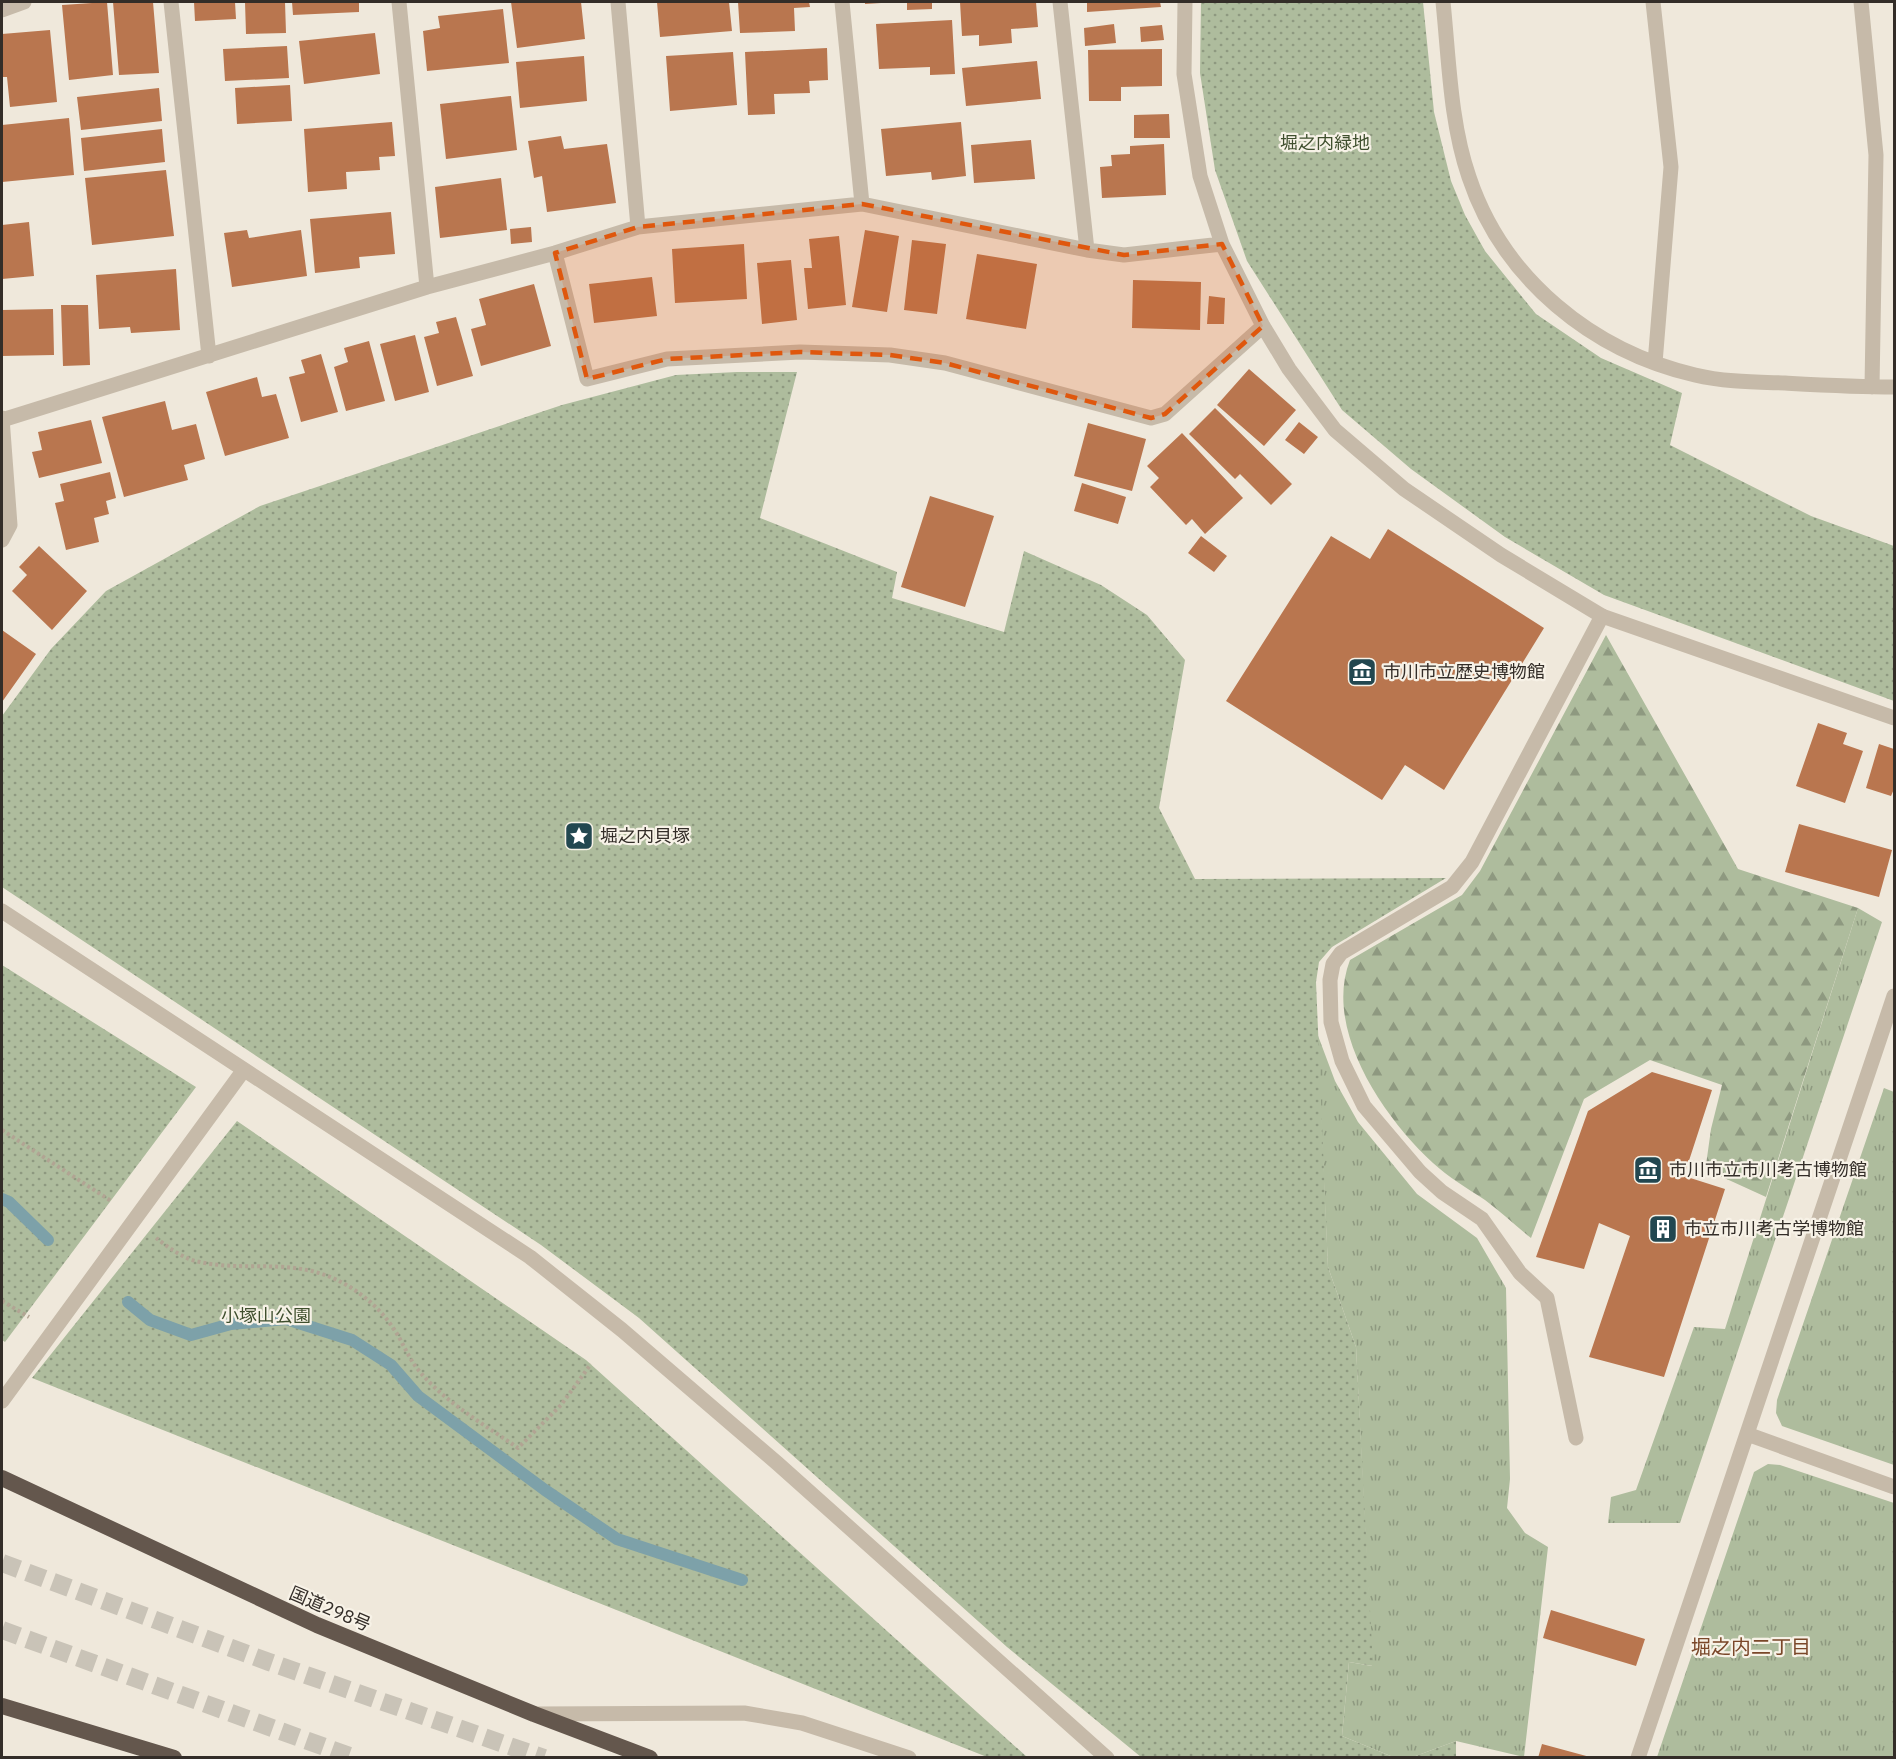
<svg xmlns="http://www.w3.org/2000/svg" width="1896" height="1759" font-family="'IBM Plex Sans','Noto Sans JP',sans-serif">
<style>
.grass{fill:url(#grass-tufts)}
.forest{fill:url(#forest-firs)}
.park{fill:url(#park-dots)}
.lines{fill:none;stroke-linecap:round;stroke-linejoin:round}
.stream{stroke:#7da1a9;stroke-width:12}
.building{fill:#b9764f}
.motorway-tunnel{stroke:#c9c3b7;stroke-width:18;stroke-dasharray:18 9;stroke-linecap:butt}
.path{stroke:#b1a493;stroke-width:4;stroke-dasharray:3 3;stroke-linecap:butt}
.service{stroke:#c6baa9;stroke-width:15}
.minor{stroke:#c6baa9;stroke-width:15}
.tertiary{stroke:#c6baa9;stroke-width:15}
.trunk{stroke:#64574d;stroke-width:16}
.marked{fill:#df570d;fill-opacity:0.2;stroke:#df570d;stroke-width:4.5;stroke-dasharray:12 8;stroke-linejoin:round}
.labels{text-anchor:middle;stroke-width:4.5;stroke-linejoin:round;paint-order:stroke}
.park-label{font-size:18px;fill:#3f4f2e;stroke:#f7f2e7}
.poi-label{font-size:18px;fill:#332d28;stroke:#f7f2e7;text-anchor:start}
.street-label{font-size:18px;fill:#332d28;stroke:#f7f2e7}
.neighbourhood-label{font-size:20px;fill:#7a4729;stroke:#f7f2e7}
</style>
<defs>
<pattern id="grass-tufts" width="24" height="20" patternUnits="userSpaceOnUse" patternTransform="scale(1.5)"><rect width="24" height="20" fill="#aebc9d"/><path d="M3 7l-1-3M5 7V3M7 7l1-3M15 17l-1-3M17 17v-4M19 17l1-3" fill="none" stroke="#8e9980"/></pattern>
<pattern id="forest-firs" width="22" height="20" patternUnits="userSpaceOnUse" patternTransform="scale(1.5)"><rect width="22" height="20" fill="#aebc9d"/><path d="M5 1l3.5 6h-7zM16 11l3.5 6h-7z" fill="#8e9980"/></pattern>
<pattern id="park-dots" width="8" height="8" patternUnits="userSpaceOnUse" patternTransform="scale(1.5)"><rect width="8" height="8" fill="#aebc9d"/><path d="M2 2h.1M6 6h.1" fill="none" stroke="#8e9980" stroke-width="1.8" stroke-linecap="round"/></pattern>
</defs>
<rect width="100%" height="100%" fill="#efe8db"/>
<path class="grass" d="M1858,908L1882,922L1680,1523H1608L1611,1497L1636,1490L1694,1327L1725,1329Z
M1317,1033L1335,1081L1358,1122L1417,1194L1477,1238L1506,1288L1510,1479L1507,1508L1525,1533L1548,1547L1524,1757L1456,1741L1413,1757H1393L1342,1736L1349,1662L1372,1666L1356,1347L1328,1267Z
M1884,1088L1894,1092V1465L1782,1426L1776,1413L1777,1400Z
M1768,1464L1780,1465L1894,1503V1757H1657L1754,1472Z"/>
<path class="forest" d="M1606,635L1738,869L1858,908L1766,1197L1720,1176L1706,1165L1711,1129L1722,1085L1650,1060L1584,1099L1531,1238C1516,1226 1501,1212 1485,1200C1467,1188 1448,1177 1433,1163C1383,1117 1323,1029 1350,960L1462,895L1480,871Z"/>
<path class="park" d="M1201,2H1423L1434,112L1451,181L1465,215L1485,251L1536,314L1601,358L1682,393L1670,445L1811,516L1894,546V701L1604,595L1505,537L1411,469L1342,410L1247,261L1215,170L1200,73Z
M737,372H797L760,518L897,572L892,598L1004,632L1024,551L1101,585L1147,615L1185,660L1159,808L1195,879L1446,878L1332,947L1319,962L1316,982L1328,1267L1356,1347L1373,1666L1349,1662L1342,1736L1393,1757H1141L1007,1647L639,1318L541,1245L2,887V716L51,649L106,591L260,506L562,405L676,375Z
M2,965L196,1087L5,1342L2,1340Z
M237,1121L586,1360L1027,1757H987L32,1378Z
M1456,1741V1757H1413Z"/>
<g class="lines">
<path class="stream" d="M2,1199L9,1202L48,1240
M128,1302L150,1320L191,1335L231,1324L286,1319L352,1340L391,1365L418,1396L545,1490L617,1539L742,1580"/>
</g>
<path class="building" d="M107,2L113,75L69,80L62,5Z
M113,2H153L159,73L119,75Z
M194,2H235L236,19L195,21Z
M245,2H285L286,33L246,34Z
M292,2H359V12L293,15Z
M511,2H581L585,39L517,48Z
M657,2H729L732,31L660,37Z
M738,2H809L810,7L794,8L795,31L740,33Z
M865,2H881V3L865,4Z
M907,2H932V9L907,10Z
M960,2H1036L1038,27L1011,29L1012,43L979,46V35L962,36Z
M1087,2H1160L1161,7L1087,12Z
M503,9L509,63L427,71L423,31L440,28L438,16Z
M952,20L955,74L930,75V67L879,69L876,24Z
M1114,24L1116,43L1085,46L1084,28Z
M1162,25L1164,40L1141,42L1140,27Z
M50,30L57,102L10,107L7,77H2V34Z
M375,33L380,74L304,84L299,41Z
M287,46L289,78L225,81L223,49Z
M827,48L828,80L809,81L810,93L774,94L775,114L748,115L745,52Z
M1162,49V86L1121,87V101H1089L1088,50Z
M733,52L737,105L670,111L666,56Z
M584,56L587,101L520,108L516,62Z
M1037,61L1041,99L966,106L962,68Z
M290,85L292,121L237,124L235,88Z
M159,88L162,121L81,130L77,97Z
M511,96L517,150L446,159L440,104Z
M1169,114L1170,138H1134V115Z
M69,118L74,175L2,182V125Z
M392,122L395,156L379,157L380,170L346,172L347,189L308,192L304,129Z
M961,122L966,176L932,180L931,172L886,176L881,129Z
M162,129L165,162L84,171L81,138Z
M561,136L564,149L607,144L616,203L547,212L542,176L534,178L528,141Z
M1031,140L1035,179L974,183L971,145Z
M1164,144L1166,195L1102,198L1100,167L1112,166L1111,155L1130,154V146Z
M166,170L174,236L92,245L85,178Z
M501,178L507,230L440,238L435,187Z
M391,212L395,254L359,257L360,268L315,273L310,219Z
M29,222L34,276L2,279V225Z
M531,227L532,242L511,244L510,229Z
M247,230L249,238L301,230L307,276L232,287L224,233Z
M865,230L899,236L887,312L852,307Z
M839,236L846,305L808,309L804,268H812L809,239Z
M912,240L946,244L937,314L904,310Z
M744,244L747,299L675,303L672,249Z
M977,254L1037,264L1026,329L966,319Z
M791,260L797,320L762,324L757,263Z
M176,269L180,330L131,333L130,327L99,329L96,275Z
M652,277L657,316L594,323L589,284Z
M1133,280L1201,282L1200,330L1132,328Z
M534,284L551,346L481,366L471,329L486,325L479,299Z
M1209,296L1225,298L1224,324H1207Z
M61,305H88L90,365L63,366Z
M53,309L54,355L2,356V310Z
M456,317L473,376L437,386L424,337L439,333L436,322Z
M415,335L429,392L395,401L380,344Z
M369,341L385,401L346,411L334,367L348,362L344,348Z
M321,354L338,412L301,422L289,377L305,373L301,360Z
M1249,369L1296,410L1264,446L1217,405Z
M257,377L262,397L276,394L289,438L225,456L206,392Z
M165,401L172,430L196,424L205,459L184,465L188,480L124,497L102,417Z
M1215,408L1292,484L1271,505L1240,474L1235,479L1189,434Z
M91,420L102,463L39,478L32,452L42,450L38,432Z
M1299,422L1318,437L1304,454L1285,440Z
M1088,423L1146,439L1132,491L1074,476Z
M1182,433L1243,498L1205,534L1192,519L1186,525L1150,487L1159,478L1147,466Z
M110,472L116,498L106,501L109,514L94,518L99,542L66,550L55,503L64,501L60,484Z
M1082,483L1126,497L1118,524L1074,511Z
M930,496L994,516L965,607L901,587Z
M1388,529L1544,628L1444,790L1405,765L1382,800L1226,701L1331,536L1370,559Z
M1201,536L1227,556L1214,572L1188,553Z
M39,546L87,591L52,630L12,591L27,575L19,567Z
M2,630L36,654L2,702Z
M1818,723L1847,733L1843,744L1863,751L1845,803L1796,786Z
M1879,744L1894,749V789L1891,796L1866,788Z
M1799,824L1892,850L1879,897L1785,872Z
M1652,1072L1712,1090L1684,1176L1725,1189L1664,1377L1589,1357L1630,1236L1599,1223L1584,1269L1536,1257L1588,1111Z
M1551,1610L1645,1639L1636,1666L1543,1638Z
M1542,1744L1590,1757L1589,1758H1538Z"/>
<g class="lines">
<path class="motorway-tunnel" d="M2,1563L269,1662L544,1758
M2,1630L355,1758"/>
<path class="path" d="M2,1130L111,1201
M156,1238C168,1247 185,1260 200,1262C245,1272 289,1258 335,1279C363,1292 387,1314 401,1341C407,1352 412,1363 420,1372C446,1403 485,1425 518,1448L561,1405L591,1364
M2,1301L29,1317"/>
<path class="service" d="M1576,1438L1547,1298L1520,1273L1482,1219L1442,1192L1420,1172L1364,1106L1342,1061L1331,1022L1330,980L1333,964L1341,953L1452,887L1472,862L1602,616"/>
<path class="minor" d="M171,2L209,356
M399,2L427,287
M618,2L638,227
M842,2L862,204
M1060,2L1087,250
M1185,2L1184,74L1200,176L1222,244L1263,326L1289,369L1335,430L1404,489L1501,555L1602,616L1894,718
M1443,2C1449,59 1450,122 1469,177C1503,279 1592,351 1695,375C1724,382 1755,382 1785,383C1822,385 1858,387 1894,387
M1653,2L1671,167L1655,363
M1861,2L1876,155L1872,387
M2,10L24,2
M555,253L587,379L667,359L800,352L890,355L945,363L1151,418L1165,414L1263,326
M2,418L10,525L2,540
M2,420L427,287L555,253L638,227L862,204L1087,250L1124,255L1222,244
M2,911L530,1257L622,1330L777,1463L1107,1758
M1747,1434L1894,1487
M537,1714L744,1713L802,1723L909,1758
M1638,1758L1894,996"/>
<path class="tertiary" d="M2,1401L243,1071"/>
<path class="trunk" d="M2,1478L317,1625L534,1714L650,1758
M2,1706L174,1758"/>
</g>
<path class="marked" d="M862,204L1124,255L1222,244L1263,326L1165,414L1151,418L945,363L890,355L800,352L667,359L587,379L555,253L638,227Z"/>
<defs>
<g id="museum-square" transform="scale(1.5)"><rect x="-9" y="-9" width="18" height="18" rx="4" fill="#224750" stroke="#f7f2e7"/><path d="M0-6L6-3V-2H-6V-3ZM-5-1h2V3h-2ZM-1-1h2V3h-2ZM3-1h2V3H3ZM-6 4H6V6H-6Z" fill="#fff"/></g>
<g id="sight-square" transform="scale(1.5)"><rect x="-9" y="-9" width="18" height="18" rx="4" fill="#224750" stroke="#f7f2e7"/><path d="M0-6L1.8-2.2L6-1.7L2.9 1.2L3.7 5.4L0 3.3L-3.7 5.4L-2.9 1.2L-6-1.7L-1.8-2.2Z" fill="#fff"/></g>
<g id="building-square" transform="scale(1.5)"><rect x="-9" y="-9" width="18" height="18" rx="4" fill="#224750" stroke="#f7f2e7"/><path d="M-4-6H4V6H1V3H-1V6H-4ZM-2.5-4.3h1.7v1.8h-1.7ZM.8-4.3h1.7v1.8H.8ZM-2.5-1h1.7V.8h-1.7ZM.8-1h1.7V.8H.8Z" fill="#fff"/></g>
</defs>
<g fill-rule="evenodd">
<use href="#museum-square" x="1362" y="672"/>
<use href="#sight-square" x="579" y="836"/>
<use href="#museum-square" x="1648" y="1170"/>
<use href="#building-square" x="1663" y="1229"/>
</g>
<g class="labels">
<g class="park-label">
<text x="1325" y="149">堀之内緑地</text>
<text x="266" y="1322">小塚山公園</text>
</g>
<g class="poi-label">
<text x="1383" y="678">市川市立歴史博物館</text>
<text x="600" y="842">堀之内貝塚</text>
<text x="1669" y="1176">市川市立市川考古博物館</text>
<text x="1684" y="1235">市立市川考古学博物館</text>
</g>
<g class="street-label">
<text transform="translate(330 1609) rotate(23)" y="6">国道298号</text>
</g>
<g class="neighbourhood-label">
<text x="1751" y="1654">堀之内二丁目</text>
</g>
</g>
<rect width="1896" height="1759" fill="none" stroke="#332d28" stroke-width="6"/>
</svg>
